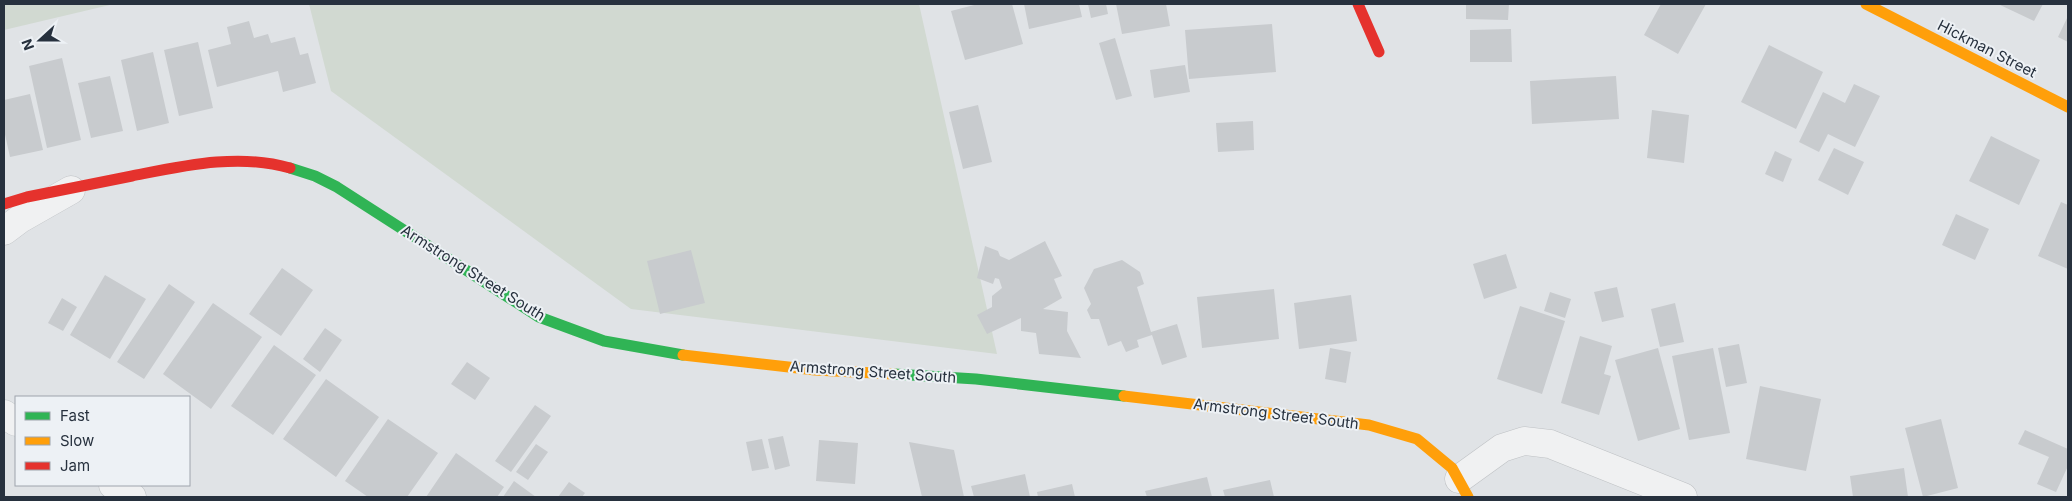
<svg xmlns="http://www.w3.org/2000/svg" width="2072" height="501" font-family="Inter,sans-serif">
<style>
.green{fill:#d1d9d1}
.building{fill:#c8cbce}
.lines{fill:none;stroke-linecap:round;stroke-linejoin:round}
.street-casing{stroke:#bec1c4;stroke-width:29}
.street{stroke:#f0f1f2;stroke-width:28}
.fast{stroke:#30b455;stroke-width:11}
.slow{stroke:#ff9f0a;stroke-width:11}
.jam{stroke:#e5322d;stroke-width:11}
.labels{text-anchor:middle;stroke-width:4;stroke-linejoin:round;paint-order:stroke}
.street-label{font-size:15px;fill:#27313e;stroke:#edf1f5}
</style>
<rect width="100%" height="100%" fill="#e0e3e6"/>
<path class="green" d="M4,4H114L4,30Z
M309,4H919L997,354L631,309L331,91Z"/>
<path class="building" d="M978,4H1012L1023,44L965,60L951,11Z
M1024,4H1079L1082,17L1029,29Z
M1088,4H1106L1108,14L1091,18Z
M1116,4H1166L1170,26L1122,34Z
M1466,4H1509L1508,20L1466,19Z
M1661,4H1706L1678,54L1644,35Z
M1998,4H2043L2034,21Z
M2068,16V42L2058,37Z
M249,21L254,38L268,34L271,43L295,37L300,55L308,53L316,83L283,92L278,71L217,87L208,50L231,44L227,27Z
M1272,24L1276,72L1189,79L1185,30Z
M1511,29L1512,62H1470V30Z
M1115,38L1132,96L1116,100L1099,43Z
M198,42L213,108L179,116L164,50Z
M1769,45L1823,72L1796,129L1741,102Z
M153,52L169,123L137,131L121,60Z
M62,58L81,140L47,148L29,66Z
M1185,65L1190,92L1154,98L1150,70Z
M110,76L123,131L91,138L78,83Z
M1616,76L1619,119L1532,124L1530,81Z
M1854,84L1880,96L1855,147L1828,134L1819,152L1799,142L1823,92L1845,103Z
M30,94L43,150L10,157L4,130V100Z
M978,105L992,162L963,169L949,112Z
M1652,110L1689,115L1684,163L1647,158Z
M1253,121L1254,150L1218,152L1216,123Z
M1991,136L2040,160L2019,205L1969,181Z
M1834,148L1864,162L1848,195L1818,180Z
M1775,151L1792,159L1783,182L1765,174Z
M2061,202L2068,205V269L2038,256Z
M1956,214L1989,229L1975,260L1942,245Z
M1045,241L1062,276L1054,279L1062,298L1043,309L1068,312L1067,331L1081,358L1039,354L1036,333L1021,331V318L987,334L977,315L992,307V296L1002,288L999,279L995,278L993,284L977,278L985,246L998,251L1000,256L1009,260Z
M691,250L705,303L660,314L647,261Z
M1506,254L1517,288L1484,299L1473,264Z
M1122,260L1140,272L1144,284L1137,287L1151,332L1177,324L1187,357L1162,365L1152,335L1137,340L1139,347L1126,352L1121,341L1108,346L1099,319H1091L1087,310L1091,304L1084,288L1094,269Z
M282,268L313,290L281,336L249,314Z
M105,275L146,299L110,359L70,335Z
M169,284L195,302L144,379L117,362Z
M1617,287L1624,317L1602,322L1594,292Z
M1274,289L1279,339L1202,348L1197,297Z
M1550,292L1571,299L1565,318L1544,311Z
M1351,295L1357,341L1299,349L1294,303Z
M62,298L77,307L63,331L48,323Z
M213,303L262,337L211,409L163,374Z
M1675,303L1684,342L1660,347L1651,309Z
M1520,306L1565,321L1542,394L1497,379Z
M325,328L342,340L320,372L303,359Z
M1580,336L1612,346L1604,374L1611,376L1599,415L1561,403Z
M1739,344L1747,383L1726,387L1718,348Z
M274,345L316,375L273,435L231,406Z
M1330,348L1351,352L1346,383L1325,379Z
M1658,348L1680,429L1638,441L1615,360Z
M1713,348L1730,433L1689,440L1672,356Z
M467,362L490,378L475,400L451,384Z
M326,379L379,417L336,477L283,439Z
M1760,386L1821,399L1806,471L1746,459Z
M535,405L551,416L511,472L495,461Z
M388,419L438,453L407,497H368L345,481Z
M1941,419L1958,488L1923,497L1905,428Z
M2025,430L2068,449V466L2056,492L2037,484L2049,457L2018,444Z
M783,436L790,466L775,470L768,439Z
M762,439L769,468L752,471L746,442Z
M819,440L858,443L855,484L816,481Z
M909,442L954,450L964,497H922Z
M536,444L548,452L528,480L516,472Z
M456,453L504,487L497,497H426Z
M1904,468L1908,497H1853L1850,476Z
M1025,474L1030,497H974L971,486Z
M1207,477L1212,497H1147L1145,491Z
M1270,480L1274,497H1225L1223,490Z
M514,481L536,497H503Z
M569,482L585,493L582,497H558Z
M1072,484L1075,497H1038L1037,492Z"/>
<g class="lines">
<g class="street-casing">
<path id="street" d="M4,231L20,219L71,190
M4,414L16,422
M1459,479L1502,448L1524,441L1550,444L1683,497
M113,485L132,497"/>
</g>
<use href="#street" class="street"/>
<path class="fast" d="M290,168L315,176L337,187L539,317L604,341L683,355
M894,374L976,379L1124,396"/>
<path class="slow" d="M1866,4L2068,107
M683,355L815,370L894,374
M1124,396L1369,425L1417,439L1452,468L1468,497"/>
<path class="jam" d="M1358,4L1379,52
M4,204L27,197C62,190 97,183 132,176C183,166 238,153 290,168"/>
</g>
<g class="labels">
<g class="street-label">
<text transform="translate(1987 49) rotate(27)" y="5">Hickman Street</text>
<text transform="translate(473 273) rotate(32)" y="5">Armstrong Street South</text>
<text transform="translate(873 372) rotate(4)" y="5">Armstrong Street South</text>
<text transform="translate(1276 414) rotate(7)" y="5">Armstrong Street South</text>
</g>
</g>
<rect width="2072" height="501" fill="none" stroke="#27313e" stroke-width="10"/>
<rect x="15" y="396" width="175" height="90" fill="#edf1f5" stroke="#9ea4ac"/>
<rect x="25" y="412" width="25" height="8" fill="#30b455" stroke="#9ea4ac"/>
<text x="60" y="421" font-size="15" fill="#27313e">Fast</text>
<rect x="25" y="437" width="25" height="8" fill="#ff9f0a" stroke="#9ea4ac"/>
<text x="60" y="446" font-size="15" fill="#27313e">Slow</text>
<rect x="25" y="462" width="25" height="8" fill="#e5322d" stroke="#9ea4ac"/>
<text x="60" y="471" font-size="15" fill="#27313e">Jam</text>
<g transform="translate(40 40) rotate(249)" stroke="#edf1f5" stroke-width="4" paint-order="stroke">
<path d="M0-4L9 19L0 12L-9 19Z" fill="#27313e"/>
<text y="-8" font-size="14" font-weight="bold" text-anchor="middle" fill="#27313e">N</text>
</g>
</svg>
